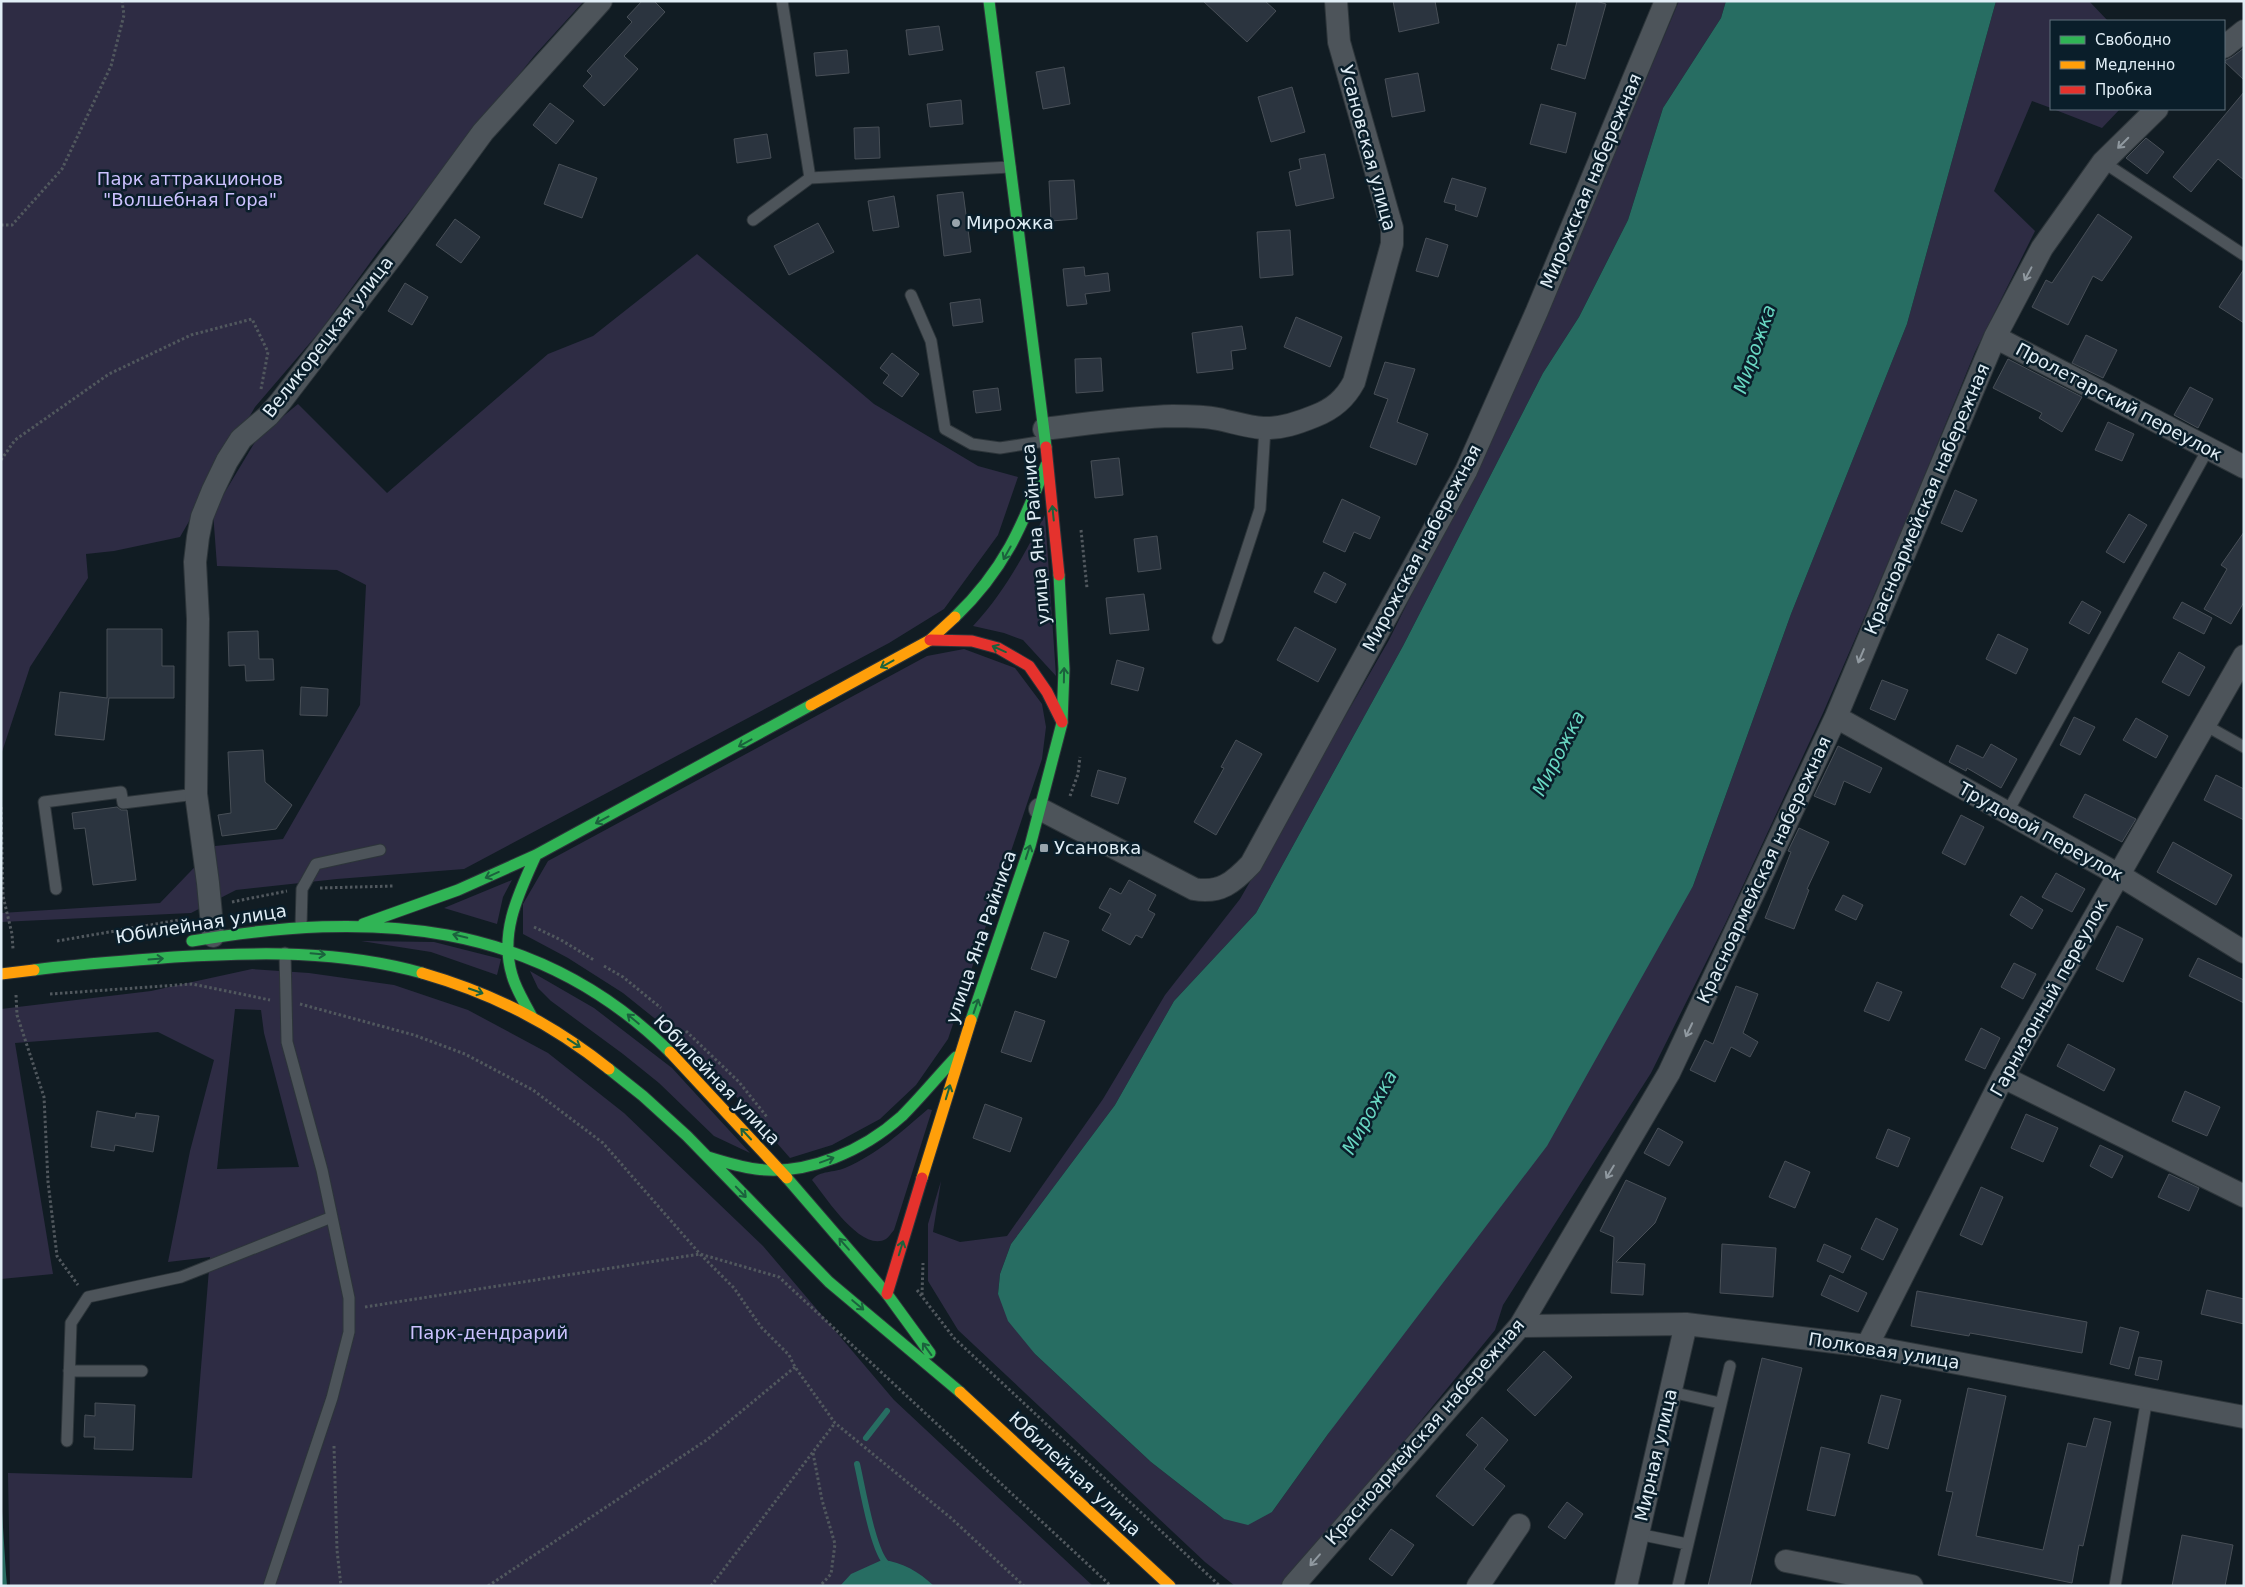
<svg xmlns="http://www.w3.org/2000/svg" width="2245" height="1587" font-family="'DejaVu Sans',sans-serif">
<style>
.green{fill:#2e2c44;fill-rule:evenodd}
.water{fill:#276d62}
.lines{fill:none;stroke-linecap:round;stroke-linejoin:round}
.stream{stroke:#276d62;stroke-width:6}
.building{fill:#2b343f;stroke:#484f57}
.lane-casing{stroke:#2d353a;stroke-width:13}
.street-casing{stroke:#2d353a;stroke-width:24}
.fast-casing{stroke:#2d353a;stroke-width:13}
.slow-casing{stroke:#2d353a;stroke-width:13}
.jam-casing{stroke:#2d353a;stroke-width:13}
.path{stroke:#51585e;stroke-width:3;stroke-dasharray:2.5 2.5;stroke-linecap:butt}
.lane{stroke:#4d545a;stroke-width:11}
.street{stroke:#4d545a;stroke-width:22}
.fast{stroke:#30b455;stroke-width:11}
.slow{stroke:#ff9f0a;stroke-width:11}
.jam{stroke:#e5322d;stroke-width:11}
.slow-bridge-casing{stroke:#2d353a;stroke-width:13;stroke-linecap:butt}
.slow-bridge{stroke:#ff9f0a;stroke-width:11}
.oneway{stroke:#9099a0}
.oneway2{stroke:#1b623d}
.poi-dot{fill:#98a4ac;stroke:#0a1e2a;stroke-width:2}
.labels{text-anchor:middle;stroke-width:5;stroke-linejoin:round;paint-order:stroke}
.street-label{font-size:18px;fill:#e1eef6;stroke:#0a1e2a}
.park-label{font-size:18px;fill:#ccc1fe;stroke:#0a1e2a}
.poi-label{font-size:18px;fill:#e1eef6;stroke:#0a1e2a;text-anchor:start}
.water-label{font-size:19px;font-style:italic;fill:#69d8c3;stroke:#0a1e2a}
</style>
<rect width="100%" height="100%" fill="#111c23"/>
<path class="green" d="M1,1H584L534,56L380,249L321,330L255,407L180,537L114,551L86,554L88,578L30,667L1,755Z
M1679,1H1726L1721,18L1663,108L1628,220L1579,317L1543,373L1403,646L1256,913L1174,1001L1115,1105L1011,1244L1000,1274L998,1294L1035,1354L1151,1462L1224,1519L1272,1512L1328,1434L1693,886L1791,614L1907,324L1996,1H2089L2108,21H2051V108L2032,101L1994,191L2035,231L1975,352L1903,528L1823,713L1726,922L1651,1073L1503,1305L1495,1330L1306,1561L1279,1586H1235L1205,1562L958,1330L928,1281V1224L941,1181L933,1232L960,1242L1007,1236L1103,1099L1165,995L1240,899L1389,640L1519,378Z
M2053,109H2120L2102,128Z
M697,254L874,404L978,466L1018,477L998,535L944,609L889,643L464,869L337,879L236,890L191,913L1,922V913L160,903L215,846L283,839L360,705L366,585L337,570L217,566L213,512L258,437L298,404L387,493L548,354L593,336Z
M1045,515L1056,676L1023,640L1004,633L973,626C1005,592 1023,556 1045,515Z
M964,649L1015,668L1042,704L1046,727L1042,759L948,1039L916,1085L880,1119L832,1145L790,1158L699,1054L623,993L568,958L523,934V904L548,861L927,656Z
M512,880L503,897L497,924L444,908Z
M361,941L434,942L501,959L497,975L431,952Z
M252,969L309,973L394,985L468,1010L548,1053L624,1113L763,1246L894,1400L1093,1586H10L8,1473L192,1478L210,1257L168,1262L190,1151L214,1060L158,1032L15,1043L53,1274L1,1279V1009L151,991ZM235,1009L261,1010L264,1033L299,1167L217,1169Z
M530,971L594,1008L672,1068L750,1153L714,1136L659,1083L623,1054L551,1001L538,988Z
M928,1109L932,1110L894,1230C891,1233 889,1237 886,1239C861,1253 825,1196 812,1180C820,1170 834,1173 845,1168C879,1153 900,1133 928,1109Z"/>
<path class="water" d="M1726,1H1996L1907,324L1791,614L1693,886L1547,1146L1328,1434L1272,1512L1248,1525L1224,1519L1151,1462L1035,1354L1008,1321L998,1294L1000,1274L1011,1244L1115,1105L1174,1001L1256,913L1403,646L1543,373L1579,317L1628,220L1663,108L1721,18Z
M1,1496L6,1574L7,1586H1Z
M882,1560C903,1562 919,1572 934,1586H840L851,1574Z"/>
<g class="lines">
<path class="stream" d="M866,1438L887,1411
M857,1464C862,1485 873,1552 887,1564"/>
</g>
<path class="building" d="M642,1H654L665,12L624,56L638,69L604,106L583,86L592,76L587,71L632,22L627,17Z
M1203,1H1265L1276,11L1247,42Z
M1393,1H1435L1439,23L1399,32Z
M1577,1H1596L1606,4L1585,79L1551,69L1558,44L1566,46Z
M939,26L943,50L909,55L906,30Z
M2244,48V80L2224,61L2232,57Z
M847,50L849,73L816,76L814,53Z
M1064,67L1070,104L1043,109L1036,72Z
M1418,73L1425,111L1392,117L1385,79Z
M1292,87L1305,132L1271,142L1258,97Z
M2244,92V180L2218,159L2191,192L2173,177Z
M961,100L963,124L930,127L927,104Z
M550,103L574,121L556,144L533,125Z
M1541,104L1576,113L1566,153L1530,144Z
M879,127L880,158L855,159L854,128Z
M767,134L771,158L737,163L734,139Z
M2146,138L2164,152L2147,174L2126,158Z
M1325,154L1334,198L1296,206L1289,172L1301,169L1299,159Z
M559,164L597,178L582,218L544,204Z
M1452,178L1486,188L1477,217L1455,210L1456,205L1444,202Z
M1074,180L1077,219L1051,221L1049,181Z
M963,192L971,252L944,256L937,195Z
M894,196L899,227L873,231L868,201Z
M2098,214L2132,237L2102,281L2093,276L2068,325L2032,307L2046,280L2052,283Z
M455,219L480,237L461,263L436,245Z
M818,223L834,252L789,275L774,246Z
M1290,230L1293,275L1260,278L1257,232Z
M1426,238L1448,245L1438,277L1416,271Z
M1084,267L1085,276L1108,273L1110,291L1085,294L1087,304L1067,306L1063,269Z
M2244,269V323L2219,307Z
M405,283L428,297L412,325L388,311Z
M980,299L983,322L953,326L950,303Z
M1296,317L1342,337L1330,367L1284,347Z
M1242,326L1246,349L1231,351L1233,369L1197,373L1192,333Z
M2086,335L2117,350L2103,378L2072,363Z
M892,353L919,374L902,397L883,383L889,375L880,368Z
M1101,358L1103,391L1076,393L1075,359Z
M2008,359L2082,397L2062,432L2039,418L2042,413L1993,388Z
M1385,362L1415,369L1397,422L1428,434L1416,465L1370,447L1388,399L1374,394Z
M2190,387L2213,399L2198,428L2174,415Z
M998,388L1001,410L976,413L973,391Z
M2108,422L2134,434L2122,461L2095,450Z
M1119,458L1123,495L1095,498L1091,461Z
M1955,490L1977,500L1962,532L1941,523Z
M1342,499L1380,517L1370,539L1354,532L1345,552L1323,542Z
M2129,514L2147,525L2124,563L2106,552Z
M2244,532V602L2231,624L2204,609L2227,569L2221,565Z
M1157,536L1161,569L1138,572L1134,539Z
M1324,572L1346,584L1336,603L1314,592Z
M1144,594L1149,630L1110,634L1106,598Z
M2082,601L2101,612L2089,634L2069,623Z
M2182,602L2212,618L2204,634L2173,618Z
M1295,627L1336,649L1318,682L1277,660Z
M107,629H162V666H174V698H109L104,740L55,735L60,692L107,698Z
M258,631L259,659H273L274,680L246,681L245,665L229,666L228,632Z
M1998,634L2028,649L2016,674L1986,659Z
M2179,652L2205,667L2189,696L2162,682Z
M1117,660L1144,668L1138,691L1111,684Z
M1882,680L1908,690L1895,720L1870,709Z
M301,687L328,689L327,716L300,715Z
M2074,717L2095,727L2080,755L2060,745Z
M2136,718L2168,736L2156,758L2123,740Z
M1236,740L1262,754L1216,835L1194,822L1224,768L1221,767Z
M1991,744L2017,759L2001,788L1967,768L1966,771L1949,762L1957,745L1983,758Z
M1838,746L1882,768L1870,793L1844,781L1835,805L1814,796Z
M263,750L265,782L292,805L276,829L222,836L218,815L231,813L228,752Z
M1098,770L1126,778L1118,804L1091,796Z
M2216,775L2244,789V820L2204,800Z
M2085,794L2136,819L2122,842L2073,817Z
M117,807L121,810H127L136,880L93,885L85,828L74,829L72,813Z
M1961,815L1984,827L1965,865L1942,853Z
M1799,828L1829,842L1807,889L1809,890L1794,929L1765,918L1791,852L1788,851Z
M2173,842L2232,875L2216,905L2157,872Z
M2056,873L2085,889L2072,912L2042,897Z
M1129,880L1156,895L1148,910L1155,914L1142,938L1136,935L1130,945L1102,930L1111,914L1099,908L1110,888L1121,894Z
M1843,895L1863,905L1856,920L1835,910Z
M2021,896L2043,910L2032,929L2010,915Z
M2117,926L2143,939L2123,982L2096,969Z
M1044,932L1069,941L1056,978L1031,969Z
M2198,958L2244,980V1003L2189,976Z
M2014,963L2036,974L2023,999L2001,987Z
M1877,982L1902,992L1889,1021L1864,1011Z
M1736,986L1758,994L1743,1033L1758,1042L1750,1057L1731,1047L1715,1082L1690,1070L1705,1040L1713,1044Z
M1015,1011L1045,1021L1031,1062L1001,1052Z
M1981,1028L2000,1038L1985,1069L1965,1060Z
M2068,1044L2115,1069L2104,1091L2057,1066Z
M2185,1091L2220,1107L2207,1136L2172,1121Z
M985,1104L1022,1118L1010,1152L973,1138Z
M97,1111L135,1118L136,1113L159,1116L153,1152L115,1145L114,1151L91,1147Z
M2026,1114L2058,1128L2043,1162L2011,1148Z
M1658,1128L1683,1142L1669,1166L1644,1153Z
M1888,1129L1910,1138L1898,1167L1876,1158Z
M2100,1145L2123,1156L2112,1178L2090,1166Z
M1785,1161L1810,1172L1795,1208L1769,1197Z
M2169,1174L2199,1188L2189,1211L2158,1197Z
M1626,1180L1666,1198L1655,1223L1616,1262L1645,1264L1643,1295L1611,1293L1614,1237L1600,1231Z
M1981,1187L2003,1197L1982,1245L1960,1235Z
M1876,1218L1898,1229L1883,1260L1861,1249Z
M1722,1244L1776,1248L1773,1297L1720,1293Z
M1824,1244L1851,1256L1843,1273L1817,1261Z
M1830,1275L1867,1293L1858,1312L1821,1295Z
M2207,1290L2244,1299V1324L2201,1314Z
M1917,1291L2087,1322L2082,1353L1970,1333L1969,1336L1911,1326Z
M2120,1327L2139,1332L2129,1369L2110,1364Z
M1544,1351L1572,1377L1535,1416L1507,1390Z
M2139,1357L2162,1361L2158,1380L2135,1375Z
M1762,1358L1802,1368L1750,1586H1708Z
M1968,1388L2006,1396L1976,1536L2043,1550L2068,1443L2086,1447L2094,1418L2111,1422L2083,1546L2079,1545L2072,1583L1938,1555L1953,1492L1946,1491Z
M1881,1395L1901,1400L1888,1449L1868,1443Z
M95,1403L135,1405L133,1450L94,1449L95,1437H84L85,1415L95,1416Z
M1482,1417L1508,1440L1484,1469L1505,1486L1473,1526L1436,1496L1478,1445L1466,1435Z
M1821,1447L1850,1454L1835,1516L1807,1510Z
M1567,1502L1583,1514L1565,1539L1548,1527Z
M1391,1529L1414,1545L1392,1576L1369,1559Z
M2182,1535L2233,1545L2225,1586H2172Z"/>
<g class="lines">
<g class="lane-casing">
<path id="lane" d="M782,1L810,178L1010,167
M2103,162L2244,255
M753,220L810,178
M911,295L931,341L945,429L972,444L1000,448L1045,441
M1218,638L1260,509L1265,428
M2205,725L2244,747
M2007,813L2208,449
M56,889L44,802L121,792L123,803L196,794
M301,926L302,889L316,864L380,850
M69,1371H142
M1671,1392L1720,1403
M67,1441L71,1323L88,1297L181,1277L332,1217
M1638,1534L1687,1544
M269,1586L332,1398L349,1332V1298L322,1170L287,1042L285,953
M1678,1586L1730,1366
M2115,1586L2147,1398"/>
</g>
<g class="street-casing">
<path id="street" d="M2224,47L2244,31
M1995,337L2244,467
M1044,429C1086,424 1129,417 1173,416C1188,416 1203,416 1218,419C1233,422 1248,427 1263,428C1281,429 1298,423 1315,416C1333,409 1345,399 1354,382L1392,244V228L1339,42L1336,1
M1836,717L2119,875L2244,952
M1040,809L1194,889C1220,894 1234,882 1251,864L1466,471L1537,311L1666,1
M213,936L208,883L196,794L198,619L195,562L198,537L202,517L213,490L227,461L241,439L268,416L281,401L393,255L483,132L601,1
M2003,1077L2244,1196
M1520,1326L1686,1324L1867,1346L2244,1417
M1867,1346L2003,1077L2244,656
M1786,1561L1912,1586
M1293,1586L1520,1326L1669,1073L1836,717L1995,337L2042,248L2103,162L2157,109
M1478,1586L1519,1525
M1626,1586L1686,1324"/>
</g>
<g class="fast-casing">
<path id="fast" d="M989,1L1046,447
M955,617C1004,570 1022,527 1046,465
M363,924L458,890L536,855L811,705
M192,941C370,911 534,918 670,1052
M34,970C80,964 127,961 174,957C258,952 340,950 422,973
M532,1017C525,1003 516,990 512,975C499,932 519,893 536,855
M971,1020L1030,846L1062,723L1064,669L1059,575
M609,1069L643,1096L687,1136L829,1282L960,1392
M708,1157C724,1162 740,1167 756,1169C808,1176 864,1150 902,1116C921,1097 938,1076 956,1057
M787,1178L887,1294L930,1353"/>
</g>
<g class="slow-casing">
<path id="slow" d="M811,705L930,640L955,617
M422,973C494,994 551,1023 609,1069
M670,1052L787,1178
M922,1178L971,1020
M960,1392L1170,1586"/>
</g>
<g class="jam-casing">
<path id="jam" d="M1046,447L1059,575
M930,640L972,641L998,648L1029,666L1047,692L1062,722
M887,1294L922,1178"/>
</g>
<path class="path" d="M1,225H12L62,169L111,66L124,15L122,1
M1,460L15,440L109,374L191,335L252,319L268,352L261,389
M1081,530L1087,588
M1070,796L1078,774L1080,757
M1,807L3,896L12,934L13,949
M320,888L394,886
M232,902L287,891
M534,927L561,940L594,960
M57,941L179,920
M604,966L623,977L661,1008
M50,994L192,984L270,1000
M16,995L17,1015L44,1097L48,1182L57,1256L78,1285
M300,1004L414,1035L465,1054L533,1090L603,1143L700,1254L734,1288L761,1327L789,1355L795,1367L835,1423L951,1518L1024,1586
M686,1031L739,1082L767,1117
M917,1290L954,1338L1220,1586
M922,1295L923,1263
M365,1307L700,1254L779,1277L1111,1586
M334,1446L337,1550L341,1586
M813,1453L822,1500L835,1544L831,1574L820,1586
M488,1586L708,1439L795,1367
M711,1586L835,1423"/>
<use href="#lane" class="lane"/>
<use href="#street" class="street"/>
<use href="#fast" class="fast"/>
<use href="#slow" class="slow"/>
<use href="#jam" class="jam"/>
<g class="slow-bridge-casing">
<path id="slow-bridge" d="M1,974L34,970"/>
</g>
<use href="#slow-bridge" class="slow-bridge"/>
</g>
<defs><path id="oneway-shaft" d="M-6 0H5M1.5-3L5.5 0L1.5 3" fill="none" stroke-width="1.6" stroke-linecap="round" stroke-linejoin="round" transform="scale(1.25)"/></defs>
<g class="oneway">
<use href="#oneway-shaft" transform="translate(2123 143) rotate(135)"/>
<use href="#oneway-shaft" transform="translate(2028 274) rotate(118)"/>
<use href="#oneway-shaft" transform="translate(1861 656) rotate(113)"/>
<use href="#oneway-shaft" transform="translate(1689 1030) rotate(115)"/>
<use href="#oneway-shaft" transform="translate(1610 1172) rotate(121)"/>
<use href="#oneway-shaft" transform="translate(1315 1560) rotate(131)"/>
</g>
<g class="oneway2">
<use href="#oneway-shaft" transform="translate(1053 513) rotate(-96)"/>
<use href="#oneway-shaft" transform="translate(1007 553) rotate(119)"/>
<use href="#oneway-shaft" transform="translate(999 649) rotate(-156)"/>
<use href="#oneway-shaft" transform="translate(887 664) rotate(151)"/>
<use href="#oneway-shaft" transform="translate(1064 675) rotate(-89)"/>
<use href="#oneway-shaft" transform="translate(745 743) rotate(151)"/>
<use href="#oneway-shaft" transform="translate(602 820) rotate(152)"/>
<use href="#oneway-shaft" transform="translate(1028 852) rotate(-72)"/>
<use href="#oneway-shaft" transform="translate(492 875) rotate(156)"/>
<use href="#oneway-shaft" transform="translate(460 936) rotate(-167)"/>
<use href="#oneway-shaft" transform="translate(318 954) rotate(5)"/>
<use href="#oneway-shaft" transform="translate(156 959) rotate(-4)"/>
<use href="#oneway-shaft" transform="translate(476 991) rotate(19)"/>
<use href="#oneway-shaft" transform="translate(976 1006) rotate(-71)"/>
<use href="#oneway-shaft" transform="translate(633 1019) rotate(-140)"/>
<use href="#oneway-shaft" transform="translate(574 1043) rotate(33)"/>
<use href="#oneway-shaft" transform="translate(948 1092) rotate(-73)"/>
<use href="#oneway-shaft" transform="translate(746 1134) rotate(-133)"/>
<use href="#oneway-shaft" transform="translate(827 1160) rotate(-20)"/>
<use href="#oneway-shaft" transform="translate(741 1192) rotate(46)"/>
<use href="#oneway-shaft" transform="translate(844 1244) rotate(-131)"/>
<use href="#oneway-shaft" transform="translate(901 1248) rotate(-73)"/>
<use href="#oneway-shaft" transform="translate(858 1305) rotate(40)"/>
<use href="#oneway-shaft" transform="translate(927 1349) rotate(-126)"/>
</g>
<g class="poi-dot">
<circle cx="956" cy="223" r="5"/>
<rect x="1039" y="843" width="10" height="10" rx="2.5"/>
</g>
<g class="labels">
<g class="street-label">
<text transform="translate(1368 148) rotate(75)" y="6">Усановская улица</text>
<text transform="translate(1591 181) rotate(-67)" y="6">Мирожская набережная</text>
<text transform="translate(328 337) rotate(-52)" y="6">Великорецкая улица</text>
<text transform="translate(2119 402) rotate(28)" y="6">Пролетарский переулок</text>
<text transform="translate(1927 499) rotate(-67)" y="6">Красноармейская набережная</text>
<text transform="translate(1036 534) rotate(-95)" y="6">улица Яна Райниса</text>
<text transform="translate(1422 548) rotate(-62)" y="6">Мирожская набережная</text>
<text transform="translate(2041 832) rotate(29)" y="6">Трудовой переулок</text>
<text transform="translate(1764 870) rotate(-65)" y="6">Красноармейская набережная</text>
<text transform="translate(201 924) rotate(-9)" y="6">Юбилейная улица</text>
<text transform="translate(981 937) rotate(-71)" y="6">улица Яна Райниса</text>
<text transform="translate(2049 998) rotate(-61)" y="6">Гарнизонный переулок</text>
<text transform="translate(717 1080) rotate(46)" y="6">Юбилейная улица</text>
<text transform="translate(1884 1351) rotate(9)" y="6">Полковая улица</text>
<text transform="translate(1425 1432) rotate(-49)" y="6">Красноармейская набережная</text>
<text transform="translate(1656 1455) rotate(-77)" y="6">Мирная улица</text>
<text transform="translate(1075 1474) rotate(43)" y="6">Юбилейная улица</text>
</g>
<g class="park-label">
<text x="190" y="185">Парк аттракционов<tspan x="190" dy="21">"Волшебная Гора"</tspan></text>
<text x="489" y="1339">Парк-дендрарий</text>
</g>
<g class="poi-label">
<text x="966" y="229">Мирожка</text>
<text x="1054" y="854">Усановка</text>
</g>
<g class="water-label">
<text transform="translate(1754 349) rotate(-71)" y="7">Мирожка</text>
<text transform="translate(1558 753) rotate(-63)" y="7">Мирожка</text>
<text transform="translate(1369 1112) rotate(-61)" y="7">Мирожка</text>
</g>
</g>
<rect width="2245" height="1587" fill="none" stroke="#e1eef6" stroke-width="5"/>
<rect x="2050" y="20" width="175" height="90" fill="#0a1e2a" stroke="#60717c"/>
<rect x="2060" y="36" width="25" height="8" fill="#30b455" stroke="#60717c"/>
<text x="2095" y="45" font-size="15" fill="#e1eef6">Свободно</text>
<rect x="2060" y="61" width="25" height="8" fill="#ff9f0a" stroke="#60717c"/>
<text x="2095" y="70" font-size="15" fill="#e1eef6">Медленно</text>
<rect x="2060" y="86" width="25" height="8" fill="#e5322d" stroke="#60717c"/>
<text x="2095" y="95" font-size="15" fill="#e1eef6">Пробка</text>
</svg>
